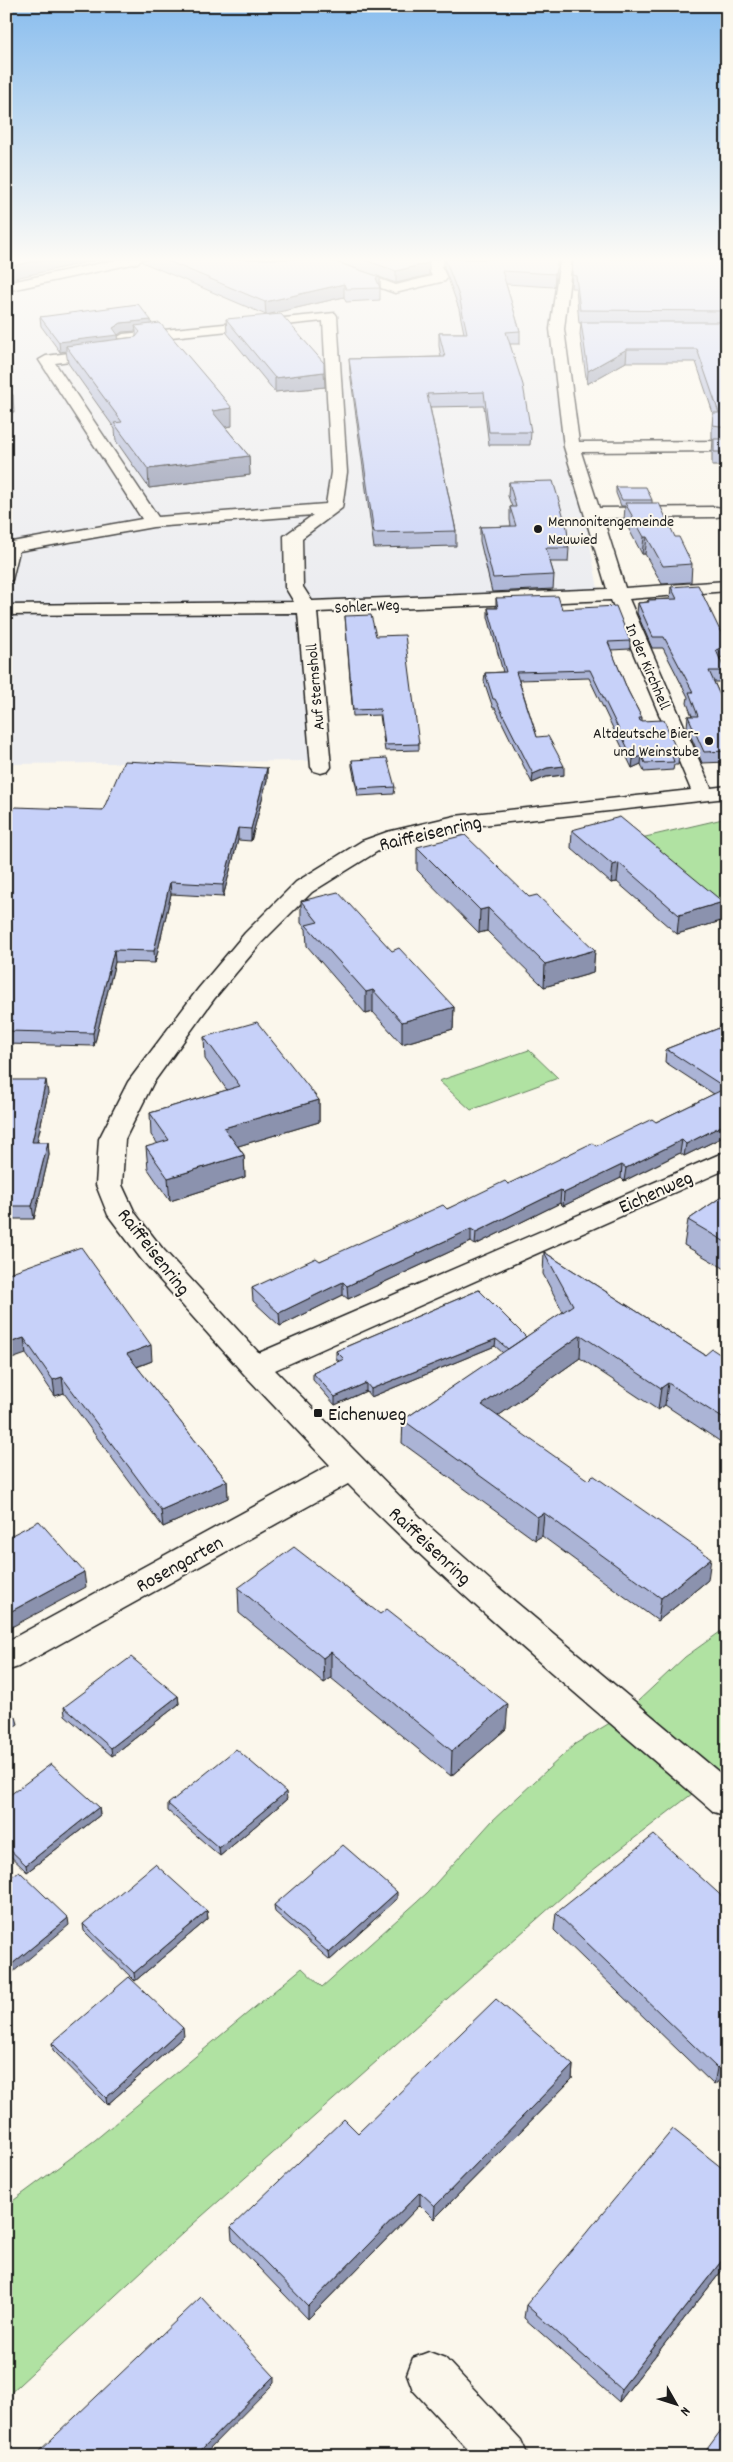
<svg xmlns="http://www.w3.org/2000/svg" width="733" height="2462" font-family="Dekko,sans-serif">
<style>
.built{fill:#ebecf0}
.green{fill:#b0e2a2;stroke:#667f5f}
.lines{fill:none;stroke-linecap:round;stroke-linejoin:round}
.minor-casing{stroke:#1c1c1c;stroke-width:3}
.minor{fill:#fbf7ec;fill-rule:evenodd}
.wall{fill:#abb4d6;stroke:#1c1c1c;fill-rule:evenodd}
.shaded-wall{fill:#8b92ae;stroke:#1c1c1c}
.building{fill:#c7d1f9;stroke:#1c1c1c}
.poi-dot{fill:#1c1c1c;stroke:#fbf7ec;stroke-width:2}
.labels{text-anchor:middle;stroke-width:4;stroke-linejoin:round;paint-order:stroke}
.far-poi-label{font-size:16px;fill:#1c1c1c;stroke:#fbf7ec;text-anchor:start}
.far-street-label{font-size:16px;fill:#1c1c1c;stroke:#fbf7ec}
.street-label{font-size:20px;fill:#1c1c1c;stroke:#fbf7ec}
.poi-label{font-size:20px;fill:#1c1c1c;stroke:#fbf7ec;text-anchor:start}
</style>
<rect width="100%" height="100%" fill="#fbf7ec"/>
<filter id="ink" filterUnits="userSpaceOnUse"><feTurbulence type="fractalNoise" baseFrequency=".02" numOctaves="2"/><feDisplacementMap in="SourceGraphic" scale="10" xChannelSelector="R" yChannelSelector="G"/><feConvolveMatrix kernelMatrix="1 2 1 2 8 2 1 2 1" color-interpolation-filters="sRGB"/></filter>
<g filter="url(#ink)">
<path class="built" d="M6,259H566L557,329L572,447L599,594L296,605L310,761L6,764Z"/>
<path class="green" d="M727,818V909L641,838Z
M529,1050L558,1078L471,1110L439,1081Z
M727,1627V1767L588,1874L184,2232L6,2397V2206L95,2140L302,1968L322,1987L427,1893L492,1821L575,1744L623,1715L685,1657Z"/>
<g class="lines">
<g class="minor-casing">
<path id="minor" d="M121,259H143L137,263L6,291V283Z
M308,259H325L396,285L432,276L426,264C432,257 443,259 451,259L452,261L451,264L441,266L447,278L445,281L395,293L309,262Z
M560,259H572L564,329L579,442L727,441V451L581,452L599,508L716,507L722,508L724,512L722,516L716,517L603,518L625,588L727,581V591L629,599L711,788L727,786V798L455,828L403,842L378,851L312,892L261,943L214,999L153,1083L125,1139L122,1185L135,1213L162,1248L259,1353L727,1151V1169L275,1370L431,1528L499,1588L727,1779V1816L714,1812C590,1705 463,1601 348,1484L18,1667L6,1671V1642L330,1465L244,1374L142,1260L108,1215L96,1185L99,1139L128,1082L198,989L245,933L296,882L362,841L387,832L455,816L691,790L611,600L317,612L331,767L328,771L321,773L314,771L311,767L298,613L6,615V605L294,602L285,587L284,536L313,515L153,527L19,551L12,580L6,581V543L142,519L39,360L46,356L122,346L116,338L123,334L335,313L337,316L347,472L342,508L302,538L303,587L312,601L607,589L564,447L550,329ZM323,321L331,472L326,504L158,517L55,363L137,352L139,349L133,341Z
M429,2352L445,2358L521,2440L528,2456H474L413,2390L407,2374L413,2358Z"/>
</g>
<use href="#minor" class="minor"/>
</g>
<path class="wall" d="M142,259H327L380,277V300L346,302L344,297L266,315L142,262Z
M329,259H431L428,260L429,275L396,283Z
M444,259H560L554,287L506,284L520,331V344H510L531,432L530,445H489L484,406L430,407L456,531V546L374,548L350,372L349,359L441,357L439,346V333H464L459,309L444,267Z
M727,259V473L723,466H712V453L713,439H712V426L713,413L696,362H626L587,384L580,335L581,323H579L576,288H571L572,275Z
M40,317L151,320V324L232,426L225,427L249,456L250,475L149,488L116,441L115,429L68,363L66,351L60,352L41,326ZM136,331V337L118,339V335L122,332Z
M226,319L325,387L275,392L227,333Z
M509,482L568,539V545L569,548L568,562H550L554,575L553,589L492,592L480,541V527L511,526L510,520V507H512L508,496Z
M616,487L652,500V503L692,564L691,582L662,584L645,554H642L624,520L625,506H621L616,493Z
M671,587L727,645L725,656L720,658L725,671L724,682H714L727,711V762L702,763L687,727L688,716H692L687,703L688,697L663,648H652L637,613L638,603L647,602L648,600L670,599V598Z
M496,598L562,609L630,641V649L611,650L628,691L642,718V721L679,756L678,765H674L673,770L644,772L641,764L632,768L589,678L519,680L537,737L564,775L546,777L532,783L495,708H493L484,681L485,673L503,672L488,617V608H496Z
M345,616L376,636L419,744V750L385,751L380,715L353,716Z
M352,760L395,787L394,794L358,796L352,766Z
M267,768V780L251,841L238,840L223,897L171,894L155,963L115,962L94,1046L6,1044V827L103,810Z
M572,830L723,902L721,921L677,934L617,882L611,883L571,848Z
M417,847L529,897L595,950L593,973L544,987L487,931L479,933L417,870Z
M301,901L392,951L454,1007L453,1029L402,1044L373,1012L366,1014L307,946L306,929L301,923Z
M727,1025V1135L684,1156L680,1153L624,1181L621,1178L563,1206L560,1203L475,1245L471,1242L348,1299L343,1295L280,1326L253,1301L252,1288L320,1261L508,1184L596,1146L656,1122L714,1094L665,1062L666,1049Z
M204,1037L319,1100V1122L238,1146L244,1155L245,1177L170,1201L148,1169L146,1147L158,1144L151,1135L150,1113L227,1090L205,1059Z
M6,1080L48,1093L37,1142H48L49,1155L34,1219H6Z
M727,1193V1270L684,1245L688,1220Z
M544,1252L705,1355L727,1359V1446L665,1405L658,1410L580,1358L498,1416L708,1580L658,1621L542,1536L535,1540L402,1443L403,1420L503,1353L495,1346L371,1397L366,1391L335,1405L313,1380V1373L339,1361L336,1359V1351L479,1290L526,1337L563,1312L543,1274Z
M6,1274L152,1361L137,1367L227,1481L228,1498L163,1527L64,1393L55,1396L26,1354Z
M238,1588L506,1729L451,1776L331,1678L324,1683L239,1613Z
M178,1696L179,1704L112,1756L65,1715L64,1707Z
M6,1798L99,1807L100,1815L27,1872L6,1852Z
M287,1799L220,1856L168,1811V1804Z
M397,1899L330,1960L275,1912L274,1905Z
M727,1901V2074L714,2085L554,1930L556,1913Z
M207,1911L208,1919L135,1981L84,1931L83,1924Z
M184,2036L107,2105L53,2050L52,2043Z
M573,2065L572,2079L434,2219L420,2205L308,2319L232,2240L231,2227L358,2133Z
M727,2172V2264L619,2402L524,2318L526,2305Z"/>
<path class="shaded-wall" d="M46,259H102L6,280V267Z
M558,259H560L554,287L555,274Z
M429,263V275L396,283V271Z
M380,277V288L376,278Z
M344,284V297L266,315L265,302Z
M151,320L152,329L135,326L136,331L122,332L118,335L119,345L66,346V351L60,352L59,342L113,328L121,323Z
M627,349L626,362L587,384L588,371Z
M324,372L325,387L275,392V378Z
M13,395L14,412L6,413V396Z
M232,408V426L212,429V411Z
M249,456L250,475L149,488L148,469Z
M644,537H647L645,554H642Z
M727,645L725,656L715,660L716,650Z
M642,756L641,764L632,768L633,759Z
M564,766V775L546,777L532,783L533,774L547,768Z
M267,768V780L251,841V829Z
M238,828V840L223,897V885Z
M619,863L617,882L611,883L613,865Z
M170,882L171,894L155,963L154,951Z
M723,902L721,921L677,934L679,915Z
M488,908L487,931L479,933L480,910Z
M114,950L115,962L94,1046L93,1033Z
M595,950L593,973L544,987L545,964Z
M373,990V1012L366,1014V992Z
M454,1007L453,1029L402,1044V1022Z
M46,1080L48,1093L34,1155L32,1142Z
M319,1100V1122L225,1150L224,1128Z
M727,1123V1135L684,1156L686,1144Z
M682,1140L680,1153L624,1181L626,1168Z
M48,1142L49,1155L34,1219L32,1206Z
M244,1155L245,1177L170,1201L168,1178Z
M622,1165L621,1178L563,1206L564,1193Z
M561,1190L560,1203L475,1245L476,1232Z
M471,1229V1242L348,1299L347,1286Z
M343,1282V1295L280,1326L279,1313Z
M581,1335L580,1358L481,1428L482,1405Z
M24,1338L26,1354L6,1361V1344Z
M496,1339L495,1346L371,1397V1389Z
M151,1345L152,1361L128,1370L127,1354Z
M62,1377L64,1393L55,1396L53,1380Z
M366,1383V1391L335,1405V1397Z
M668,1383L665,1405L658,1410L661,1388Z
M227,1481L228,1498L163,1527L161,1510Z
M544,1513L542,1536L535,1540L537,1517Z
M711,1558L708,1580L658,1621L661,1598Z
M84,1572L86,1587L6,1630V1614Z
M331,1652V1678L324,1683L323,1658Z
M178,1696L179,1704L112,1756L111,1748Z
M508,1704L506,1729L451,1776L452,1751Z
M16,1717L18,1724L6,1732V1724Z
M286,1792L287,1799L220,1856L219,1848Z
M99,1807L100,1815L27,1872L26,1865Z
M397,1892V1899L330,1960L329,1953Z
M207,1911L208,1919L135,1981L134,1973Z
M68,1918L69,1925L6,1978V1969Z
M183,2028L184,2036L107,2105L106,2098Z
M727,2060V2074L714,2085L717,2068Z
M573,2065L572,2079L434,2219L435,2206Z
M420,2192V2205L308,2319V2306Z
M727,2254V2264L619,2402L621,2389Z
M274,2376V2383L202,2456H195Z"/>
<path class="building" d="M6,259H46L6,267Z
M163,259H327L380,277L376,278L380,288L346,289L344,284L265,302Z
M362,259H428L429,263L396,271Z
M445,259H558L555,274L502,271L520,331L506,332L523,385L531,432H489L484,392L427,394L456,531L374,533L349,359L445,357L439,333H467L459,296Z
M573,259H727V311L580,310L576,276L572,275Z
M138,304L151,320L121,323L113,328L118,335L59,342L40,317Z
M281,314L324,363V372L275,378L226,319Z
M581,322H727V427L713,425V413H719L697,349H627L588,371Z
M160,323L232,408L212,411L249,456L148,469L114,423L122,422L66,346L136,337L140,332L135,326Z
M6,386L13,395L6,396Z
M714,439H727V456L724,452H714Z
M553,481L567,528L568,539L566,540L569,548H546L554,575L493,578L480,527L516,526L510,507H516L509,482Z
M616,487H646L652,500H622Z
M625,503H659L675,537H679L692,564L663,566L647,537H644Z
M698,585L727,645L716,650L725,671H709L727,711V751L704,752L688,716H698L689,692H693L664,637H653L638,603L649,602L648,600L677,599L671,587Z
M558,596L562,609L616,606L630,641L608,642L628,691L642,718H639L640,721L664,720L679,756H672L674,762L645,763L642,756L633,759L590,670L516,672L537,737L548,736L564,766L547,768L533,774L495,699H493L485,673L506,672L488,608H498L496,598Z
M371,615L376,636L405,635L419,744L385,745L380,709L353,710L345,616Z
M387,758L395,787L358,789L352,760Z
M124,761L267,768L251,829L238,828L223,885L170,882L154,951L114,950L93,1033L6,1031V827L15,807L103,810Z
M620,817L723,902L679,915L619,863L613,865L572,830Z
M465,835L529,897L537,895L595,950L545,964L488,908L480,910L417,847Z
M338,892L392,951L399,948L454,1007L402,1022L373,990L366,992L306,925L318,922L301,901Z
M257,1022L319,1100L224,1128L244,1155L168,1178L146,1147L169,1140L150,1113L240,1086L204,1037Z
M727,1025V1123L686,1144L682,1140L626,1168L622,1165L564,1193L561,1190L476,1232L471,1229L347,1286L343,1282L279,1313L252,1288L316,1258L320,1261L443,1205L447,1209L505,1181L508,1184L592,1143L596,1146L652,1119L656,1122L726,1088L666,1049Z
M6,1080H46L32,1142H48L32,1206H6Z
M727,1193V1243L688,1220Z
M81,1247L151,1345L127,1354L227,1481L161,1510L62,1377L53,1380L24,1338L6,1344V1274Z
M544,1252L705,1355L712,1349L727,1359V1421L668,1383L661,1388L581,1335L482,1405L588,1480L593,1475L711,1558L661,1598L544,1513L537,1517L403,1420L573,1305Z
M479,1290L526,1337L508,1349L496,1339L371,1389L366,1383L335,1397L313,1373L344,1359L336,1351Z
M39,1521L84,1572L6,1614V1538Z
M294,1547L380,1614L387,1609L508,1704L452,1751L331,1652L323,1658L238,1588Z
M131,1657L178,1696L111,1748L64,1707Z
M6,1707L16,1717L6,1724Z
M236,1749L286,1792L219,1848L168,1804Z
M51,1764L99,1807L26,1865L6,1846V1798Z
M654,1835L727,1901V2060L717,2068L556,1913Z
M343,1845L397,1892L329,1953L274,1905Z
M155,1864L207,1911L134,1973L83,1924Z
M19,1871L68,1918L6,1969V1881Z
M129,1977L183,2028L106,2098L52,2043Z
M496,1999L573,2065L435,2206L420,2192L308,2306L231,2227L344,2119L358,2133Z
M673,2129L727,2172V2254L621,2389L526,2305Z
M201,2297L274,2376L195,2456H34Z
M727,2422V2456H702Z"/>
</g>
<linearGradient id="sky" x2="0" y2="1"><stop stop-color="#89bdee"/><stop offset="0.43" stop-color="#fdfbf6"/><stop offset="1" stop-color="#fdfbf6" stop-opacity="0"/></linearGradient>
<rect width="733" height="603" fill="url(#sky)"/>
<g class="poi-dot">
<circle cx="538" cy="529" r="5"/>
<circle cx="709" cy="741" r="5"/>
<rect x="313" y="1408" width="10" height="10" rx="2.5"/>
</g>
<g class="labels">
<g class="far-poi-label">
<text x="548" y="526">Mennonitengemeinde<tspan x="548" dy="18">Neuwied</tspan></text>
<text x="699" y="738" text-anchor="end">Altdeutsche Bier-<tspan x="699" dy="18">und Weinstube</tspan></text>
</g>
<g class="far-street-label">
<text transform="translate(367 605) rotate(-3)" y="6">Sohler Weg</text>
<text transform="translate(649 666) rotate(67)" y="6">In der Kirchhell</text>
<text transform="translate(314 687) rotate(-95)" y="6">Auf Sternsholl</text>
</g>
<g class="street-label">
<text transform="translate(430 832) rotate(-13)" y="7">Raiffeisenring</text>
<text transform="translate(655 1191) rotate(-24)" y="7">Eichenweg</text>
<text transform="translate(155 1251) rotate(52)" y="7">Raiffeisenring</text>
<text transform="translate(431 1545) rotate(43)" y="7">Raiffeisenring</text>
<text transform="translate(179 1563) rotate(-29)" y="7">Rosengarten</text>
</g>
<g class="poi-label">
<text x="328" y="1420">Eichenweg</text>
</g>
</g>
<rect width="733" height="2462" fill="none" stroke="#fbf7ec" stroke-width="25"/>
<rect x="12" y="12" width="708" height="2437" fill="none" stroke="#1c1c1c" stroke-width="2" filter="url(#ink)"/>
<g transform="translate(676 2404) rotate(129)" stroke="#fbf7ec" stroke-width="4" paint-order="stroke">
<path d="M0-4L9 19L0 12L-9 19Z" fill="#1c1c1c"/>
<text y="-8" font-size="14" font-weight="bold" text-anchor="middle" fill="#1c1c1c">N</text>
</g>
</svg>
